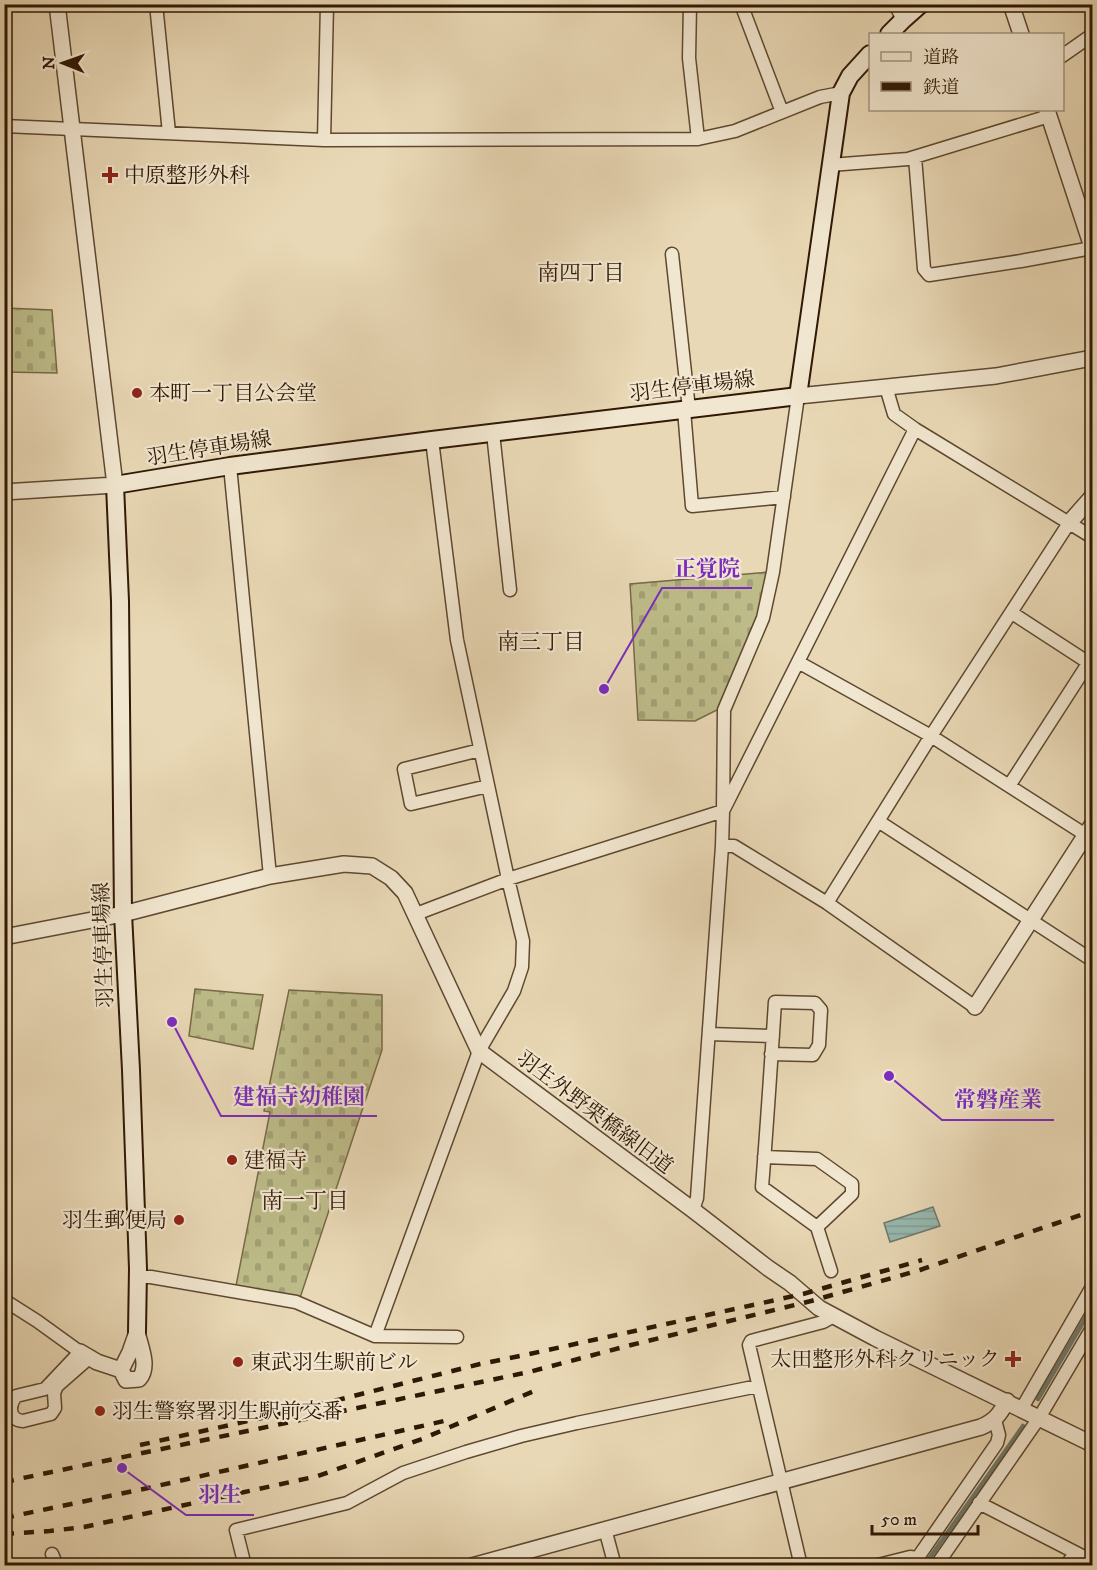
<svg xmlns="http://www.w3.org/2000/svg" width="1097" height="1570" font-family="'IM FELL DW Pica','Noto Serif JP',serif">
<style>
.cemetery{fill:url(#cemetery-stones);stroke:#766a46;stroke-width:1.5}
.water{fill:url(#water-rules);stroke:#6d796c;stroke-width:1.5}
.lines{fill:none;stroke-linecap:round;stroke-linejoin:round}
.stream{stroke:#6d796c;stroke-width:4.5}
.minor-casing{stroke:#5e4830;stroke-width:15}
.tertiary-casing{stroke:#5e4830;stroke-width:18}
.secondary-casing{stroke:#2f1804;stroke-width:20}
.minor{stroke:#f1e6cf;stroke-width:12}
.tertiary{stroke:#f1e6cf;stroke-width:15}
.secondary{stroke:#f1e6cf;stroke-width:16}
.rail{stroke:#2f1804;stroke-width:4.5;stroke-dasharray:10 10;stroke-linecap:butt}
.poi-dot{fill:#8f2418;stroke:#f1e6cf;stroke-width:2}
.labels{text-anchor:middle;stroke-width:4.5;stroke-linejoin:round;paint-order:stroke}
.poi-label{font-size:21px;fill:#2f1804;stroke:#f1e6cf;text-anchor:start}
.street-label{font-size:21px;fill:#2f1804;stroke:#f1e6cf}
.neighbourhood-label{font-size:22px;fill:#2f1804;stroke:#f1e6cf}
.leader{fill:none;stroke:#7b2cbf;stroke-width:2}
.callout-dot{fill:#7b2cbf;stroke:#f1e6cf;stroke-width:2}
.callout-label{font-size:22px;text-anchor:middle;font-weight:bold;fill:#7b2cbf;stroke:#f1e6cf;stroke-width:4.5;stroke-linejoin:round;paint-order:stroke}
</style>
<defs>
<pattern id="cemetery-stones" width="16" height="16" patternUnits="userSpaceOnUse" patternTransform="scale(1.5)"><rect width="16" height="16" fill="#bdbc89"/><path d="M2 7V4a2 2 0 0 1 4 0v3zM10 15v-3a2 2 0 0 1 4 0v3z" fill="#a3a175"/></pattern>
<pattern id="water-rules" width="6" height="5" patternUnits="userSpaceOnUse" patternTransform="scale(1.5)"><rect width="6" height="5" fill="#97b9b1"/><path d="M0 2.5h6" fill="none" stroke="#829e97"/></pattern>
</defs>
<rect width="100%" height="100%" fill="#e9d8b5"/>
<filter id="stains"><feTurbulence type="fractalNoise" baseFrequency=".00333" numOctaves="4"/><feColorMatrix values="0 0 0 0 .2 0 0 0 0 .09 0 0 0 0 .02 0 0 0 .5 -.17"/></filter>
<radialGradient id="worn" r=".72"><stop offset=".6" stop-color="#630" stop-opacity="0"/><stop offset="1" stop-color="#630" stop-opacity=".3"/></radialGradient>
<path class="cemetery" d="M5,308L52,310L57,373L5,372Z
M769,572L759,616L717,710L695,721L638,720L630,584Z
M195,989L263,995L253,1049L189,1036Z
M289,990L382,995V1050L300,1298L236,1286L270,1112L264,1111Z"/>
<path class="water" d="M933,1207L940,1226L890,1242L884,1223Z"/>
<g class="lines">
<path class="stream" d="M1038,1399L1092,1307
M924,1566L1023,1426"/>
<g class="minor-casing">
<path id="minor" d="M156,4L169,133
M690,4L689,58L698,139
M741,4L782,112
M895,4L903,20
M1062,56L1092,35
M4,126L324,140L698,139L735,131L820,97L841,93
M324,140L327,4
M915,157L924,269L929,275L1021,261L1092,248
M830,165L908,159L1049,116
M672,254L689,409
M886,387L894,414L915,429L1092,537
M684,410L692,506L784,497
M493,433L510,590
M230,466L270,876
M1012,613L1092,665
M798,662L931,736L1092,839
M480,750L404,769L411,804L488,786
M1009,786L1089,662
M878,821L1092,960
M722,846H734L827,903L975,1007
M827,903L931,736L1069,523
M416,914L508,879L723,811L915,429
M709,1034L773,1036
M771,1054L813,1055L819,1045L821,1010L815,1003L775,1002C771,1064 767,1125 762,1187L817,1227L831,1271
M764,1157L817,1159L852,1184V1194L817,1227
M693,1210L697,1198L722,846L723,811L724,710L763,618L773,572L798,396
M138,1277H151L296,1302L375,1336L457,1337
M4,1300L37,1321L80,1352L45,1389L16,1396C9,1405 8,1420 23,1421L51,1414L55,1408L54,1393L57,1386L89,1358
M375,1336L479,1051L514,991L522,967L523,941L508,879L457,640L432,440
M1022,1408L1092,1287
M979,1503L1092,1561
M605,1529L615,1566
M52,1554L57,1566
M245,1566L236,1530L347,1503L403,1473L466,1452L521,1436L577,1423L758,1386
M801,1566L749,1345L751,1341L823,1322L834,1316
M874,1566L910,1557L918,1558
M912,1566L997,1443L999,1435L995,1420
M936,1566L1039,1418L1092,1328
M1066,1566L1075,1553"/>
</g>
<g class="tertiary-casing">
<path id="tertiary" d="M1011,4L1021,34
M1047,110L1092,247
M798,396L996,376L1092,358
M4,492L115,485L57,4
M1069,523L1092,497
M4,937L123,914L270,876L344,864L372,866L391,878L405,893L479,1051L693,1210L768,1268L790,1283L819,1308L875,1338L1092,1444
M975,1007L1092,825
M137,1332C140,1346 150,1367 139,1379L126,1380L121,1370L130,1352Z
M80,1352L97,1362L121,1370
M472,1566L981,1427C995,1421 1000,1414 1007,1401"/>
</g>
<g class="secondary-casing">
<path id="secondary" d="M889,34L903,20L921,4
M137,1332L138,1269L131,1070L123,914L120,601L115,485L230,466L432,440L798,396L841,93L850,76L870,54"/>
</g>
<use href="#minor" class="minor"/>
<use href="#tertiary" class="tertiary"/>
<use href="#secondary" class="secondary"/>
<path class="rail" d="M140,1445L302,1409L480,1364L525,1355L803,1294L922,1260
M4,1482L529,1372L631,1345L811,1301L920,1270L1092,1211
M4,1518L148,1488L453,1419
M4,1534L50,1531L84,1527L318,1476L422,1439L534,1391"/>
</g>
<g class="poi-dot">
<path d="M107 166h6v6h6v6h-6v6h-6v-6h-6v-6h6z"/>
<circle cx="137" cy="393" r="6"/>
<circle cx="232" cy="1160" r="6"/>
<circle cx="179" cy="1220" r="6"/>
<path d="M1010 1350h6v6h6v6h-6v6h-6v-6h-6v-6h6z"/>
<circle cx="238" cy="1362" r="6"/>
<circle cx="100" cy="1411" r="6"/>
</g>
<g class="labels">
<g class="poi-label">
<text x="124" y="182">中原整形外科</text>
<text x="149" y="400">本町一丁目公会堂</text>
<text x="244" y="1167">建福寺</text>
<text x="167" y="1227" text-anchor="end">羽生郵便局</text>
<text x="1000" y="1366" text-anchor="end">太田整形外科クリニック</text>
<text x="250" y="1369">東武羽生駅前ビル</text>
<text x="112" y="1418">羽生警察署羽生駅前交番</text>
</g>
<g class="street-label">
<text transform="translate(692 386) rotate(-7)" y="7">羽生停車場線</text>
<text transform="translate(209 448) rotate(-9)" y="7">羽生停車場線</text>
<text transform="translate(103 945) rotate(-92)" y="7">羽生停車場線</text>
<text transform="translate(595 1112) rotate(37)" y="7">羽生外野栗橋線旧道</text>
</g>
<g class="neighbourhood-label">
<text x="581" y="280">南四丁目</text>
<text x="541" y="649">南三丁目</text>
<text x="305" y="1208">南一丁目</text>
</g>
</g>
<path class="leader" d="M604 689L662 588H752M172 1022L221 1116H377M889 1076L942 1120H1054M122 1468L186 1515H254"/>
<g class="callout-dot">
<circle cx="604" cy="689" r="6"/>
<circle cx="172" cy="1022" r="6"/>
<circle cx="889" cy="1076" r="6"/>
<circle cx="122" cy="1468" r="6"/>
</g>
<g class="callout-label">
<text x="707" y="576">正覚院</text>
<text x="299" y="1104">建福寺幼稚園</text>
<text x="998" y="1107">常磐産業</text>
<text x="220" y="1502">羽生</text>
</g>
<rect width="1097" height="1570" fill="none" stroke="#e9d8b5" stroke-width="24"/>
<rect x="6" y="6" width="1085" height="1558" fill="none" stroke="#2f1804" stroke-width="3"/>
<rect x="12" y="12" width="1073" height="1546" fill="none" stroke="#2f1804" stroke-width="1.5"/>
<rect x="869" y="33" width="195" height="78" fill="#f1e6cf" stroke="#a3947e" stroke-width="1.5"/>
<rect x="881" y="52" width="30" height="9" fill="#f1e6cf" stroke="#a3947e" stroke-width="1.5"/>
<text x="923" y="63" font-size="18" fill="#2f1804">道路</text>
<rect x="881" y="82" width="30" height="9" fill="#2f1804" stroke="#a3947e" stroke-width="1.5"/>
<text x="923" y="93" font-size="18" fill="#2f1804">鉄道</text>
<g transform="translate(63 63) rotate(271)" stroke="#f1e6cf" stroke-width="4.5" paint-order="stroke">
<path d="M0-4.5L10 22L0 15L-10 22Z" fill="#2f1804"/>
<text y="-9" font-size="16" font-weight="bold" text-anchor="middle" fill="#2f1804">N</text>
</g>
<path d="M872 1525v9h106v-9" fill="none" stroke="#2f1804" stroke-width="3"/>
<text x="881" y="1525" font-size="18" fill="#2f1804" stroke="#f1e6cf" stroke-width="4.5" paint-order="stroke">50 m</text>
<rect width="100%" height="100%" filter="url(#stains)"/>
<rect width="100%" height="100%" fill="url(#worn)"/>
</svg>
